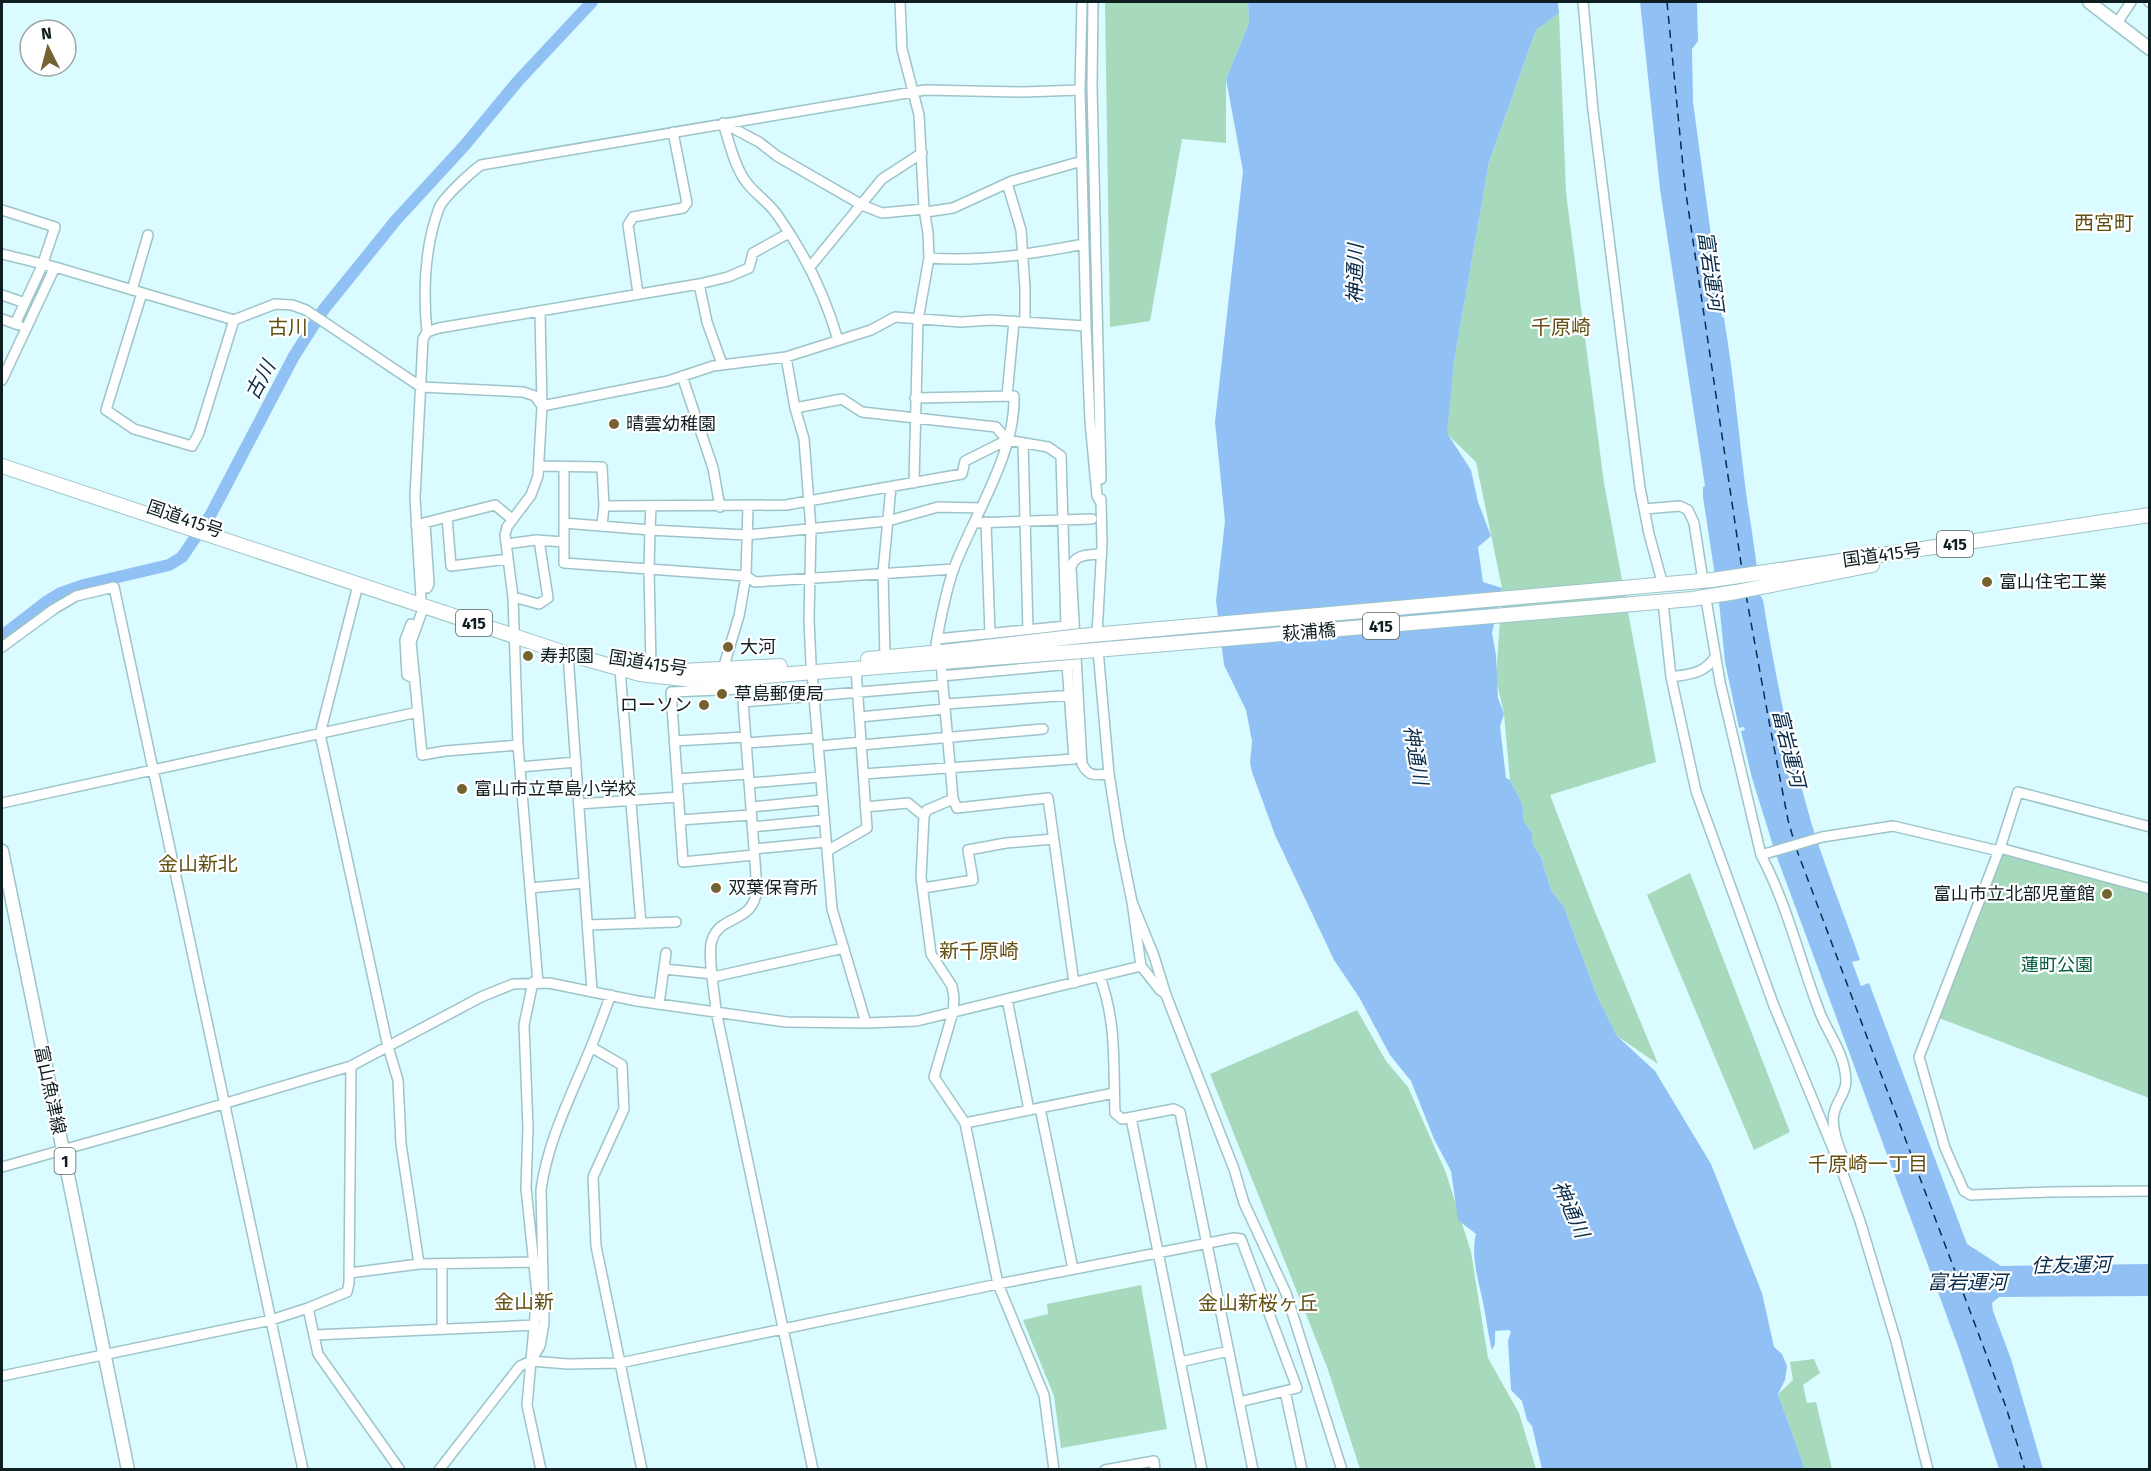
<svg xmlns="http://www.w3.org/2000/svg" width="2151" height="1471" font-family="'Fira Sans','Noto Sans JP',sans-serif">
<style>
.green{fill:#a7dabc}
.water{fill:#91c1f4}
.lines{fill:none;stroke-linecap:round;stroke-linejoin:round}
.river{stroke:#91c1f4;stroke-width:12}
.ferry{stroke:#082c4c;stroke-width:1.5;stroke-dasharray:8 6;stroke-linecap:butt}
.minor-casing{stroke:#9cc4c9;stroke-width:12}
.major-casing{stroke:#9cc4c9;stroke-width:15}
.highway-casing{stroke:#9cc4c9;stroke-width:16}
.minor{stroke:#fff;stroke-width:9}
.major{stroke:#fff;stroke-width:12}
.highway{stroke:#fff;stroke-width:14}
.highway-bridge-casing{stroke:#9cc4c9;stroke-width:16;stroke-linecap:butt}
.highway-bridge{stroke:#fff;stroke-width:14}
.poi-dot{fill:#746331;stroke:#fff;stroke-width:2}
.labels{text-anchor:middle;stroke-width:4.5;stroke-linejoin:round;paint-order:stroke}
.shield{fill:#fff;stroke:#576264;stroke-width:1.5}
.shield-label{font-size:16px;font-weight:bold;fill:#0f1f21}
.poi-label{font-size:18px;fill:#0f1f21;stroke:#fff;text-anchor:start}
.street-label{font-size:18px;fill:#0f1f21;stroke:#fff}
.park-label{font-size:18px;fill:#015c3a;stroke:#fff}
.neighbourhood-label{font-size:20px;fill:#625013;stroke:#fff}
.water-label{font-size:20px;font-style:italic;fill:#082c4c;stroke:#fff}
</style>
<rect width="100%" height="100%" fill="#dafbff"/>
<path class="green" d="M1105,2H1248L1249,23L1226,79V143L1182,139L1150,321L1110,327Z
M1559,13L1566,193L1604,483L1656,762L1550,795L1593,907L1658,1064L1617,1036L1597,996L1564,907L1551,890L1541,857L1533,845L1532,832L1524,822L1522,803L1510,780L1504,714L1496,679L1502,588L1476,462L1446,433L1454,362L1489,162L1536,30Z
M2001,853L2149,894V1098L1939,1018Z
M1690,873L1790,1132L1754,1150L1647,895Z
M1357,1010L1386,1061L1408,1087L1446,1173L1471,1252L1488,1358L1519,1413L1536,1469H1360L1327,1367L1210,1074Z
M1141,1285L1167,1429L1061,1448L1054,1396L1023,1320L1048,1314L1047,1304Z
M1814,1359L1820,1373L1803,1385L1807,1403L1816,1402L1832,1469H1805L1778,1394L1793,1380L1790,1362Z"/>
<path class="water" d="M1248,2H1558L1559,13L1536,30L1489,162L1454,362L1447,433L1471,470L1478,502L1491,536L1478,547L1483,582L1502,588L1492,633L1496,655L1498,698L1504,714L1500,726L1506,778L1510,780L1522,803L1524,822L1532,832L1533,845L1541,857L1551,890L1564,907L1597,996L1617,1036L1655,1071L1711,1164L1762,1293L1774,1347L1782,1354L1787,1366L1785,1380L1778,1394L1805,1469H1542L1532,1426L1527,1420L1522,1401L1511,1390L1508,1341L1511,1332L1509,1330L1495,1331V1344L1492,1350C1488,1334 1487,1323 1484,1308C1480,1284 1470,1259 1476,1234L1458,1220L1451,1171L1434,1139L1411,1081L1390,1055L1359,997L1334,960L1275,835L1252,772L1250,763L1252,741L1246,710L1224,665L1216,601L1225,521L1215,422L1243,171L1226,79L1249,23Z
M1640,2H1697L1698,41L1692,49L1693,102L1722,317L1724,318C1734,378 1739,439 1747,500C1752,532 1757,563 1760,595L1763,600C1775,675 1790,749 1811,822C1825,867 1844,914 1860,960L1852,962L1861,986L1869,983L1967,1244L2001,1266L2149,1264V1296L1999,1297L1992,1303L1993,1311L2011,1359L2043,1469H1999L1959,1349L1775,852L1752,778L1741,731L1745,730L1744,727L1739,728L1725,662L1719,602L1703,497V487L1705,486L1660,189Z"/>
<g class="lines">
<path class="river" d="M2,636L46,602L61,593L84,585L169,565L182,557L210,516L294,356L324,309L396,220L465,145L518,81L592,2"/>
<path class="ferry" d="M1667,2L1685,187L1742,570
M1746,595L1768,716L1788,820L1794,841
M1796,848L2006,1407L2025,1470"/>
<g class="minor-casing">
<path id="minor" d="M900,2L902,49L919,115L924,209L928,233L929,258L918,320L914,483
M1093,2L1092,86L1101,479
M1583,2L1593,110L1640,488L1649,534L1663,585
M2149,2H2150
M2117,23L2131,2
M1080,90L1082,2
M723,123C729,141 733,162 744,179C753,193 769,202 778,216C805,254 825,295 838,340
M723,123L759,142L777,156L862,205L882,213L924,209
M1007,183L1021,230L1025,288V322
M2,210L55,227L42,266L15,324
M926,212L953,208L1012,181L1082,161
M2,254L55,267L234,320L275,304L292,305L306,310L421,387L523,392L535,396L542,406
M929,258C982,262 1032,254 1084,244
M810,267L882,179L922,153
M132,290L148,235
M142,293L106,410L134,429L192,446L199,433L234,320
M638,293L628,225L633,217L683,208L687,203L673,132
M2,295L25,303
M2,319L19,325
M427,332L439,328L699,284
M786,357L795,408L804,439L811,529L809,619L811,664
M722,364L707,322L699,284L728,277L749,268L753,253L789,233
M682,376L713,468L720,507
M2,380L55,267
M1007,396L1014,321
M915,398L1014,396C1016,453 974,515 954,568C945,593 941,618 936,644
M542,406L668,381L713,366L786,357L871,330L895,317L961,322L991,320L1086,326
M795,408L842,399L862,412L996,427L1007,440L1048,447L1061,456L1066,626L937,639
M1023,443L1028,630
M539,466L602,467L604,506L602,526
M604,506L786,505L962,474L965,461L1007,440
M651,506L650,530L564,523V563L649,569L651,667
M1644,509L1680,506L1688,510L1694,523L1702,574
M447,517L451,566L508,559
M986,522L990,634
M425,523L429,584L427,588
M564,523V467
M974,523L1092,519
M416,525L495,505L512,519
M506,544L536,540L564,542
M1101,554C1088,555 1074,554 1071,568L1082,764C1089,777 1095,775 1109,774
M954,569L755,582L746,576L649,569L650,530L747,535L888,521L938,507L980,508
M358,585L320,734L388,1047L398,1080L401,1144L419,1264
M513,597L539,604L548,598L539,540
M421,598L415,497L423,339L427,332C423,292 425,246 439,208C443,198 471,172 481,165L925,90L1023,92L1080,90L1086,326L1090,421L1097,496L1101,503
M1663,602L1671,677L1696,791L1774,1006L1841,1168L1860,1221L1896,1341L1928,1470
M1707,605L1720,682L1761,855C1787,904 1800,961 1820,1013C1829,1035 1845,1054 1846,1081C1846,1092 1838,1100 1835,1110C1829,1125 1840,1149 1845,1163L1842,1166
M424,606L411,642L422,755L445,751L518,745
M411,624L405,640L407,675L415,679
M1097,634L1102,544L1101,499
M2,647L54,609L76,596L114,587L303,1470
M1098,650L1109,774L1119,838L1132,902L1141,966L1160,990L1166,994
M568,654L592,991
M885,658L883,572L891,487
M941,663L953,799L927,810L924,816L921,877L931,954L952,986L954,998L953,1012L934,1077L965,1123L998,1284L1044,1395L1054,1470
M723,669L739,616L746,576L748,507
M620,670L641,924
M812,673L832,909L866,1023
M741,674L757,889C753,925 721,913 712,940C707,954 715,995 716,1011L813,1470
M942,676L1071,664
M1671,677C1690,674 1704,674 1715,657
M742,689L671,692L683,862L754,855
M743,702L943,685
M945,704L1074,695
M859,717L945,709
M674,741L746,737
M746,743L817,738
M861,745L1043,729
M818,746L861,742
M520,767L576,762
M863,774L1074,759L1067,665
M677,779L748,774
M749,783L820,777
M953,799L957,808L1048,798L1074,983
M2,803L418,712
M579,804L678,797
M751,807L822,800
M865,807L908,803L924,816
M680,820L751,815
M752,827L824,820
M2150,827L2018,792L2001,845L1919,1057L1945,1148L1964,1191L1971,1195L2049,1192L2150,1191
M2000,848L2150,889
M754,849L826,842
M827,851L867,828L856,669
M1761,855L1822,837L1893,826L1999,851
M530,888L584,883
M923,888L973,880L968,850L1006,843L1053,839
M1132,902L1154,956L1166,995L1234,1169L1244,1203L1286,1293L1342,1470
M587,925L676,922
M664,969L713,974
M713,977L844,948
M1100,977C1117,1024 1113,1064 1115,1113L1122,1119L1174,1109L1180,1112L1253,1470
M533,982L524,1025L528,1128L526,1188L537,1294L527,1405L541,1470
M538,983L518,745L513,597L505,535L507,527L531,495L538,476L542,406L540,312
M1007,999L1029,1110
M659,1004L666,953
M591,1047L622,1065L624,1109L593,1177L596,1246L642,1470
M1040,1108L1073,1269
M1131,1118L1202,1470
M965,1123L1114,1093
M2,1167L162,1122L351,1066L481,997L513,984L549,983L637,1001L786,1022L866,1023L917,1021L1141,966
M350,1273L419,1264L532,1262
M308,1308L318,1354L400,1470
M442,1328V1264
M314,1335L535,1325
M532,1359L540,1346L544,1323L541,1190C548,1139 572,1094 591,1047C598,1030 604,1012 611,995
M1180,1362L1229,1351
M2,1376L271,1320L308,1308L347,1292L349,1283L351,1066
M1285,1391L1302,1470
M439,1470L520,1366L531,1361L568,1364L620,1363L998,1284L1234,1238L1241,1239L1297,1388L1239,1402
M1105,1470L1154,1461L1155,1470"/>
</g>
<g class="major-casing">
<path id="major" d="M2089,2L2150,49
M2,851L128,1470"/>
</g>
<g class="highway-casing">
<path id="highway" d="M2,466L568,654L640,674L692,680L741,678L954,661
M1081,636L1712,580L2150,515
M1084,651L1692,599L1736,592L1872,565
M868,659L952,651
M682,671L780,666"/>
</g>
<use href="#minor" class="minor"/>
<use href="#major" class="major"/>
<use href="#highway" class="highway"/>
<g class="highway-bridge-casing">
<path id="highway-bridge" d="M952,651L1081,636
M954,661L1084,651"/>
</g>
<use href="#highway-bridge" class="highway-bridge"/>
</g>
<g class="poi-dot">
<circle cx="614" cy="424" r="6"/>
<circle cx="1987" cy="582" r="6"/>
<circle cx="728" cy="647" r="6"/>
<circle cx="528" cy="656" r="6"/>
<circle cx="722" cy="694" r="6"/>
<circle cx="704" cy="705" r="6"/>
<circle cx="462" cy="789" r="6"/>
<circle cx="716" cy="888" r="6"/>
<circle cx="2107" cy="894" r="6"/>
</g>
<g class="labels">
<g class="shield">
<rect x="1937" y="531" width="36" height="26" rx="4.5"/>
<rect x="456" y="610" width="36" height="26" rx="4.5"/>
<rect x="1363" y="613" width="36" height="26" rx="4.5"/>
<rect x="54.5" y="1148" width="21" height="26" rx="4.5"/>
</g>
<g class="shield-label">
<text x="1955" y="550">415</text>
<text x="474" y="629">415</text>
<text x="1381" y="632">415</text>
<text x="65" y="1167">1</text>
</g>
<g class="poi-label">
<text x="626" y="430">晴雲幼稚園</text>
<text x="1999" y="588">富山住宅工業</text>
<text x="740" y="653">大河</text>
<text x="540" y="662">寿邦園</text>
<text x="734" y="700">草島郵便局</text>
<text x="692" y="711" text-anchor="end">ローソン</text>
<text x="474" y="795">富山市立草島小学校</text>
<text x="728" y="894">双葉保育所</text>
<text x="2095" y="900" text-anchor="end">富山市立北部児童館</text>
</g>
<g class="street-label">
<text transform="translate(185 519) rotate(19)" y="6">国道415号</text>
<text transform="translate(1882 555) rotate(-8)" y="6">国道415号</text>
<text transform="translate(1309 632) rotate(-5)" y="6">萩浦橋</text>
<text transform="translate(648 663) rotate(9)" y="6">国道415号</text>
<text transform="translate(50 1090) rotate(78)" y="6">富山魚津線</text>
</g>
<g class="park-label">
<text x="2057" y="971">蓮町公園</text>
</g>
<g class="neighbourhood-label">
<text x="2104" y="230">西宮町</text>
<text x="288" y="334">古川</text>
<text x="1561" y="334">千原崎</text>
<text x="198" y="871">金山新北</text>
<text x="979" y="958">新千原崎</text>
<text x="1868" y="1171">千原崎一丁目</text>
<text x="524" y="1309">金山新</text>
<text x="1258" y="1310">金山新桜ヶ丘</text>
</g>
<g class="water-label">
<text transform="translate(1711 271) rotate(82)" y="7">富岩運河</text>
<text transform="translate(1355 274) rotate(-89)" y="7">神通川</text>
<text transform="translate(260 380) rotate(-62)" y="7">古川</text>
<text transform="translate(1789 748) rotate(76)" y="7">富岩運河</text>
<text transform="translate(1416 755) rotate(80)" y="7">神通川</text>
<text transform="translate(1571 1209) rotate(66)" y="7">神通川</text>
<text transform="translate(2071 1265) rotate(-1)" y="7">住友運河</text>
<text x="1967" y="1289">富岩運河</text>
</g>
</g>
<rect width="2151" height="1471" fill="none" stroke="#0f1f21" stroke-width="6"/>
<g transform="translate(48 48) rotate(354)"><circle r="28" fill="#ffffff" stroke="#9fa5a6" stroke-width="1.5"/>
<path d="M0-4.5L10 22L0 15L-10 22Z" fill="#746331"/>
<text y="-9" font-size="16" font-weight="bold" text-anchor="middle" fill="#0f1f21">N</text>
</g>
</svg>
